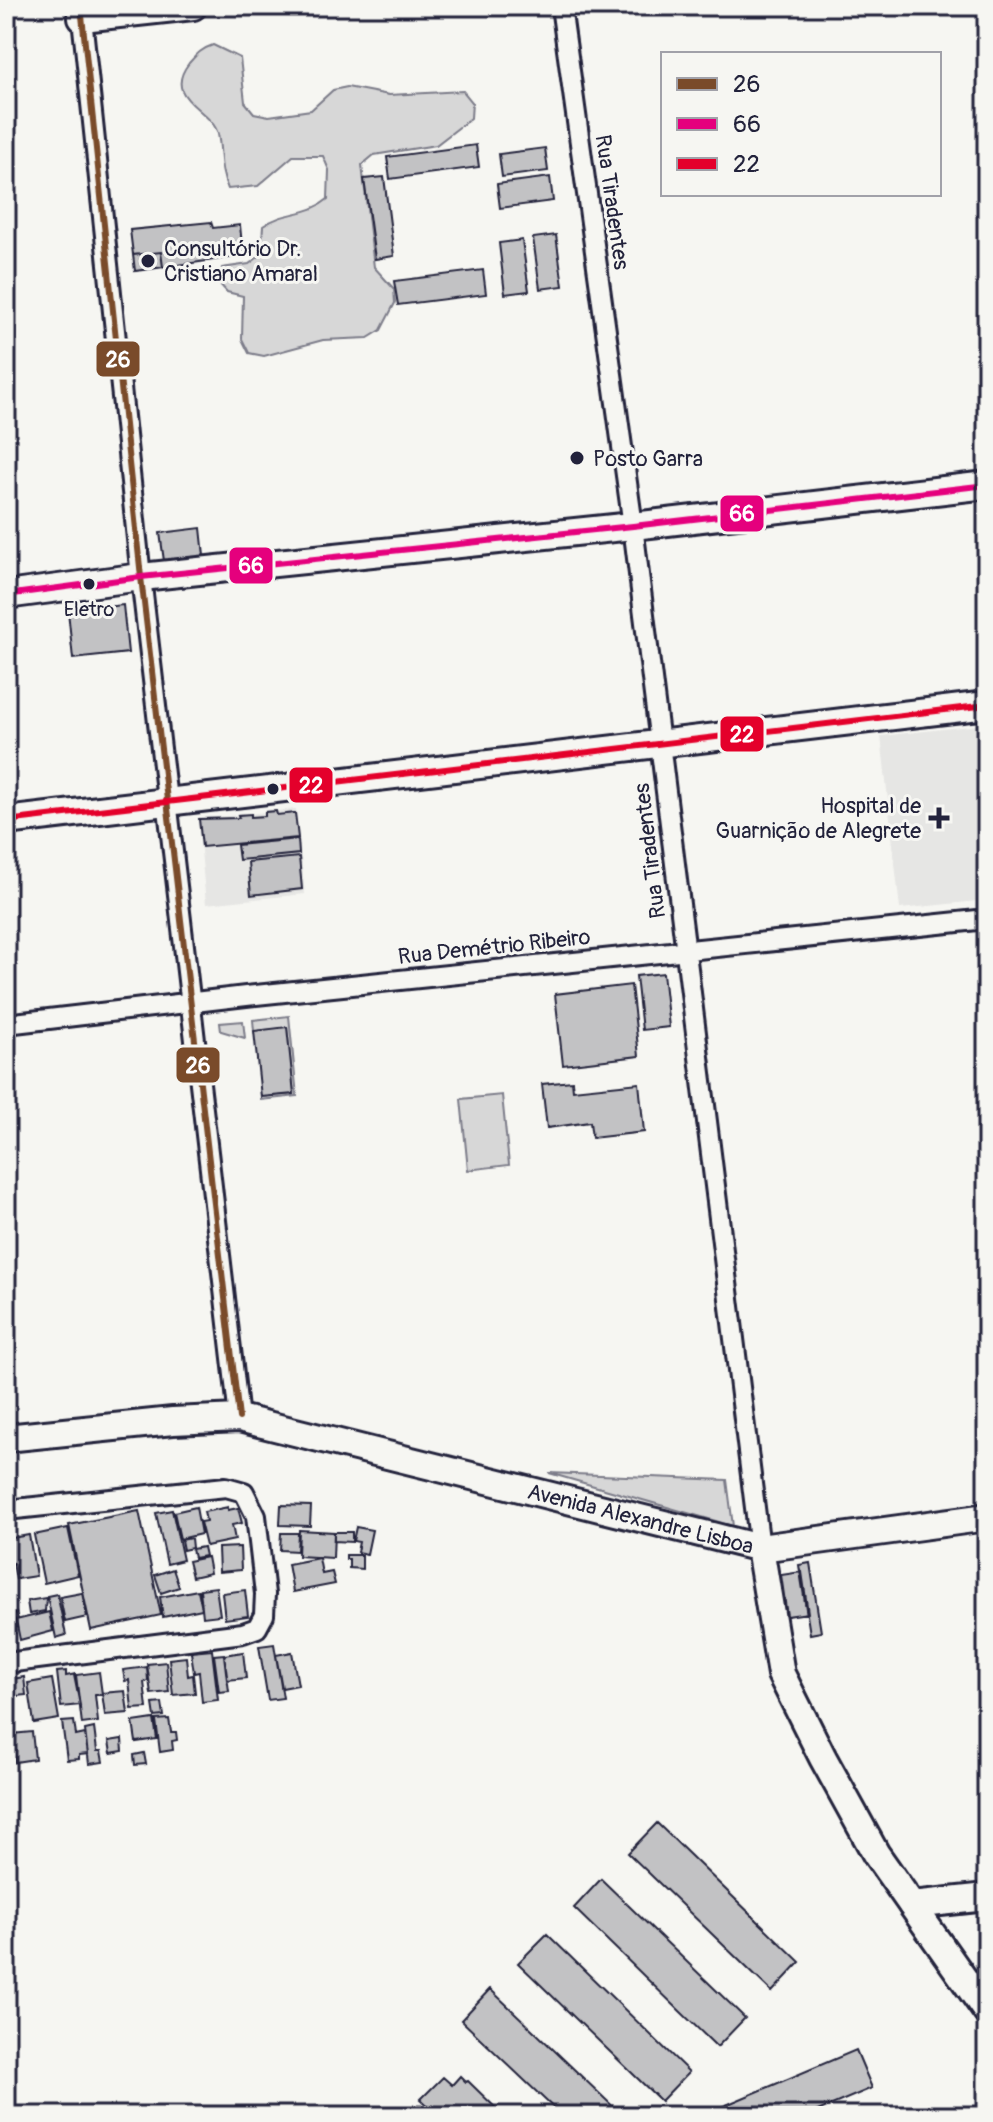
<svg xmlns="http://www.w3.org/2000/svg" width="993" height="2122" font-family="Pangolin,sans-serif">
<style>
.built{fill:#e6e6e4}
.green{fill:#d7d7d7;stroke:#7c7c89;stroke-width:2}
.building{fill:#c2c2c4;stroke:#22223b;stroke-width:2}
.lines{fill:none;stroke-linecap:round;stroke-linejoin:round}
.street-casing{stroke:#22223b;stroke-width:24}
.secondary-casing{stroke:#22223b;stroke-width:32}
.street{stroke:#f6f6f2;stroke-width:18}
.secondary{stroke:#f6f6f2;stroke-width:26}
.bus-1-casing{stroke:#f6f6f2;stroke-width:12}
.bus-2-casing{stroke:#f6f6f2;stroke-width:12}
.bus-3-casing{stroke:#f6f6f2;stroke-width:12}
.bus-1{stroke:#7a4b2a;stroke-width:6}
.bus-2{stroke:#e5007d;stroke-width:6}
.bus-3{stroke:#e4002b;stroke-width:6}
.poi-dot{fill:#22223b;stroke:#f6f6f2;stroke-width:3}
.labels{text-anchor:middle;stroke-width:6;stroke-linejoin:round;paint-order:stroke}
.bus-label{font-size:20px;fill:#22223b;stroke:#f6f6f2}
.street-label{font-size:22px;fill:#22223b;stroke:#f6f6f2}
.poi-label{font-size:22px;fill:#22223b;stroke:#f6f6f2;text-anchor:start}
.line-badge{stroke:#f6f6f2;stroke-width:3}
.badge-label{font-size:22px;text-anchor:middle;font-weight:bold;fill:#fff}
</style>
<rect width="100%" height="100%" fill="#f6f6f2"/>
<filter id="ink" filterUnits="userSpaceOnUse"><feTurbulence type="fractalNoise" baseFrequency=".0125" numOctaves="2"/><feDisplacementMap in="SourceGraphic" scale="16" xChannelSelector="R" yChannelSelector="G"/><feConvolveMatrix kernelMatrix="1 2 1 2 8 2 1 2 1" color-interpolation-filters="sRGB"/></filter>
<g filter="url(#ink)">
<path class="built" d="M987,724V900L900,909L881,736Z
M296,809L305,894L206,904L198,819Z"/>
<path class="green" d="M213,45L240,58L245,102L254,113L269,116L311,110L333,90L347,87L389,95L463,91L472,102L471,118L436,145L374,155L362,165L374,267L394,289L395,303L381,330L368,338L323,340L264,356L249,353L242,339L243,296L227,292L217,281L222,268L249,264L261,255L263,226C286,210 307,217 328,199L329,170L323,156H293L258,186L228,189C219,170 222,153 218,134C211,108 161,99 189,63C197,54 201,49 213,45Z
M289,1016L297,1096L261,1100V1097L294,1094L287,1028L254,1031L253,1020Z
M243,1021L245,1038L221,1031L220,1023Z
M502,1095L509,1165L468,1170L461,1099Z
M549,1473L727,1480L733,1526Z"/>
<path class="building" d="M476,145L479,167L390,179L387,157Z
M545,148L548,171L502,177L499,154Z
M384,177L394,256L375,259L364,179Z
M550,177L553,201L500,208L497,184Z
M211,222L213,228L240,225L243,256L135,271L130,230Z
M556,235L563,286L540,289L533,238Z
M522,240L529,291L505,294L499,243Z
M161,252L163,267L135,271L133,255Z
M483,270L486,294L398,305L394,281Z
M201,528L204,556L164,561L160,533Z
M123,605L128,653L73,659L68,611Z
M276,811L277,815L295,813L298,838L202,847L199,819L239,818L238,815L251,814V817L265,816V812Z
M298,839L299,854L239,860L237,845Z
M299,857L302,889L251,895L248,862Z
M663,973L669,1027L642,1030L636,976Z
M631,985L639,1056L563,1065L555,994Z
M287,1027L294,1094L261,1097L254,1031Z
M572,1081L573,1090L639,1083L644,1132L592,1138L590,1122L547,1128L542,1084Z
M281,1505L311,1506L310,1526L280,1525Z
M196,1507L201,1534L180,1539L174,1512Z
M228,1507V1510L238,1508L242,1523L232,1525L235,1540L206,1546L200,1522L206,1521L204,1512Z
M172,1510L183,1560L167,1564L156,1513Z
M139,1511L161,1615L91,1630L69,1525Z
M356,1527L372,1530L367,1554L357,1552L359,1542L353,1541Z
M68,1528L78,1575L44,1583L34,1535Z
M299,1530L334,1532L333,1558L298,1556Z
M334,1532H352V1542L334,1541Z
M281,1533H298L297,1551L280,1550Z
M29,1535L36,1576L16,1579L13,1563L6,1564V1539Z
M191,1538L192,1548L183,1550L181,1540Z
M203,1547L205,1556L194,1558L192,1549Z
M240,1547L241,1570L219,1572L218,1548Z
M346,1555H362V1569L349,1568V1559H346Z
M207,1557L210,1573L192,1577L188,1561Z
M319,1558L322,1574L332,1572L335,1584L293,1592L288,1564Z
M810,1563L821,1632L810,1634L799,1565Z
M173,1569L179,1587L161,1593L155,1575Z
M802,1572L808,1613L787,1616L781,1575Z
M216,1587L220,1615L203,1617L200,1589Z
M198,1590L202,1609L163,1617L160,1597Z
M245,1590L248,1616L225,1619L222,1593Z
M82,1593L87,1617L65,1622L60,1597Z
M57,1594L66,1635L56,1638L47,1596Z
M46,1598L45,1611L29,1614L27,1601Z
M49,1612L53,1631L20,1640L16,1620Z
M16,1613L18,1619L15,1620L17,1626L14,1627L15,1633L6,1636V1615Z
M274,1644L283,1698L268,1700L259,1646Z
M212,1650L218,1700L202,1702L199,1672L194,1673L191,1652Z
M243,1652L246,1678L227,1680L224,1655Z
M292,1652L298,1685L282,1688L276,1655Z
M224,1654L229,1691L219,1692L214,1655Z
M186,1657L188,1676L193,1675L195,1693L173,1695L169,1659Z
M166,1662L169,1692L151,1694L147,1664Z
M147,1667L148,1681L144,1682L147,1708L132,1709L129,1680L125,1681L123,1670Z
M66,1671V1676L76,1674L74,1675L80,1705L61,1707L57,1672Z
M99,1672L102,1694L95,1695L98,1722L82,1724L76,1675Z
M24,1677L26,1695L7,1697L6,1680Z
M52,1679L59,1719L34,1723L28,1683Z
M125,1691L128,1713L105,1715L102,1693Z
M987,1695V1733H986L981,1696Z
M162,1703L164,1716L155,1717L153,1704Z
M154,1719L157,1739L136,1742L133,1722Z
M169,1719L171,1732H176L177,1740L172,1741L173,1750L160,1752L156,1720Z
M74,1721L76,1736L85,1734L88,1754L79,1755V1759L67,1760L62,1722Z
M94,1728L97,1751H101L103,1762L89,1764L85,1730Z
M32,1732L35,1759L15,1762L12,1734Z
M122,1739L123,1751L111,1753L109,1741Z
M144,1753L146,1764L135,1765L134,1755Z
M657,1823L800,1962L772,1992L628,1853Z
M601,1879L745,2018L717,2047L574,1908Z
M547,1934L689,2072L661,2101L518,1963Z
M490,1989L623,2116H562L461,2020Z
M856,2050L872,2088L806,2116H700Z
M460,2076L466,2082L468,2081L504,2116H439L421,2099L443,2077L452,2085Z"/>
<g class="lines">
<g class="street-casing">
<path id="street" d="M561,6L633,526L760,1548
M82,18L141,577L239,1418
M6,1024L246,996L987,919
M6,1510L226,1487L244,1492L256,1516L265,1594L264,1615L257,1628L243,1633L6,1663"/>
</g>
<g class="secondary-casing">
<g id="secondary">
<path d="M81,6L82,18L193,6"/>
<path d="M6,595L141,577L633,526L987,485"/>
<path d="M6,821L987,705"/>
<path id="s1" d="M6,1438L173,1421L239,1418L760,1548L987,1517"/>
<path d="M760,1548L781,1674L823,1758L876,1854L987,2012"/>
<path d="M912,1905L987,1897"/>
</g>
</g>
<use href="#street" class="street"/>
<use href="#secondary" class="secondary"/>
<g class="bus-1-casing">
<path id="bus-1" d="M81,6L141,577L239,1418"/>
</g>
<g class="bus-2-casing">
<path id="bus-2" d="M6,595L141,577L633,526L987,485"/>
</g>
<g class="bus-3-casing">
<path id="bus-3" d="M6,821L987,705"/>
</g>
<use href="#bus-1" class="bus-1"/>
<use href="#bus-2" class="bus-2"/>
<use href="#bus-3" class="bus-3"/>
</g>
</g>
<g class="poi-dot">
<circle cx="148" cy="261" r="8"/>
<circle cx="577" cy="458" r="8"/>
<circle cx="89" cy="584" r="7"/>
<circle cx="273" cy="789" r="7"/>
<path d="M935 806h8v8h8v8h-8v8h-8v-8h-8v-8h8z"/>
</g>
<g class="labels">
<g class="bus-label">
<text x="89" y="616">Eletro</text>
</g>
<g class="street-label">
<text transform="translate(613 202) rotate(82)" y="8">Rua Tiradentes</text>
<text transform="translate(649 851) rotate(-97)" y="8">Rua Tiradentes</text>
<text transform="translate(494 946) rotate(-6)" y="8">Rua Demétrio Ribeiro</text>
<text dy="8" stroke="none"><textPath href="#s1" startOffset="648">Avenida Alexandre Lisboa</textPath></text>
</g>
<g class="poi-label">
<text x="164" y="256">Consultório Dr.<tspan x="164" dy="25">Cristiano Amaral</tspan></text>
<text x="593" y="466">Posto Garra</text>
<text x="921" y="813" text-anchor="end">Hospital de<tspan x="921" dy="25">Guarnição de Alegrete</tspan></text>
</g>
</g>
<g class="line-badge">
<rect x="95" y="340" width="46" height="38" rx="8" fill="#7a4b2a"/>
<rect x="719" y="494" width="46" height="39" rx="8" fill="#e5007d"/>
<rect x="228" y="546" width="46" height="39" rx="8" fill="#e5007d"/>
<rect x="719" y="715" width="46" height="38" rx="8" fill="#e4002b"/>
<rect x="288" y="766" width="46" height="38" rx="8" fill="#e4002b"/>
<rect x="175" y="1046" width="46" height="38" rx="8" fill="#7a4b2a"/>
</g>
<g class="badge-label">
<text x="118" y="367">26</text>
<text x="742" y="521">66</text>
<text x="251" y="573">66</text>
<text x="742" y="742">22</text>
<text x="311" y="793">22</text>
<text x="198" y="1073">26</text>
</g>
<rect width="993" height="2122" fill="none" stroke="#f6f6f2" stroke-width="32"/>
<rect x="16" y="16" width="961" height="2090" fill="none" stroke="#22223b" stroke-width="3" filter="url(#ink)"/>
<rect x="661" y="52" width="280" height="144" fill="#f6f6f2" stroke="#a1a1a9" stroke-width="2"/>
<rect x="677" y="78" width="40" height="12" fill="#7a4b2a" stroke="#a1a1a9" stroke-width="2"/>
<text x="733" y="92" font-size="24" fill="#22223b">26</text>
<rect x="677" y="118" width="40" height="12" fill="#e5007d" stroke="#a1a1a9" stroke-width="2"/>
<text x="733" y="132" font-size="24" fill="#22223b">66</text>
<rect x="677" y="158" width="40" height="12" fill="#e4002b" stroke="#a1a1a9" stroke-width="2"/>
<text x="733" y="172" font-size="24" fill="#22223b">22</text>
</svg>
